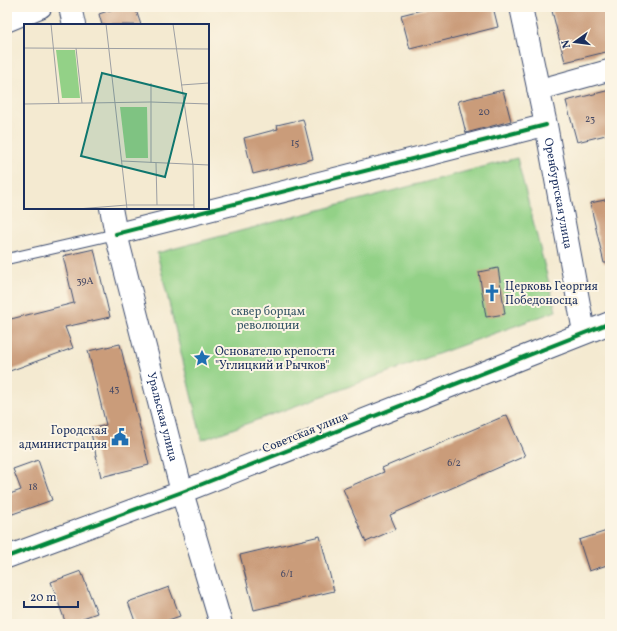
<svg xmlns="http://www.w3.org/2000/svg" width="617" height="631" font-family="Vollkorn,serif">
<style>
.park{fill:#93d187;stroke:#578072}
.building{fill:#ca9c7a}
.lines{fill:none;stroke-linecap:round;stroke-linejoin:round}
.service-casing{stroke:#3c4b6f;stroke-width:12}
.minor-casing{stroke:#3c4b6f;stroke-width:23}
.tertiary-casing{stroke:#3c4b6f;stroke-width:24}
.service{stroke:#fff;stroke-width:10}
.minor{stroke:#fff;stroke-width:21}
.tertiary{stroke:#fff;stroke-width:22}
.cycleway-casing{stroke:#fcf5e5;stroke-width:6}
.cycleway{stroke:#00873e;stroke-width:4}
.labels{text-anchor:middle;stroke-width:4;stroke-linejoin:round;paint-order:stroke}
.number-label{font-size:10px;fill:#474a65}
.street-label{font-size:12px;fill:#1b2f5e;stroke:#fcf5e5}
.poi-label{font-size:12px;fill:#1b2f5e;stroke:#fcf5e5;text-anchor:start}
.park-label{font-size:12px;fill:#395868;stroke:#fcf5e5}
.inset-road{fill:none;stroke:#9d9fa3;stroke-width:1}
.view{fill:#0f766e;fill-opacity:0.15;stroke:#0f766e;stroke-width:2}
.inset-edge{fill:none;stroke:#1b2f5e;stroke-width:2}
</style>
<rect width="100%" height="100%" fill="#fcf5e5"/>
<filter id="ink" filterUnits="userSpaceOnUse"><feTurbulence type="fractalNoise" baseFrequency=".025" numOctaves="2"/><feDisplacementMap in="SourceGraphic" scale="8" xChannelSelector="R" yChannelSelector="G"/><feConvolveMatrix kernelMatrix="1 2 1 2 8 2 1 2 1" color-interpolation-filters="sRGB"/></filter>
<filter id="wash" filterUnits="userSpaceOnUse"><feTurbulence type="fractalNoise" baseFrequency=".012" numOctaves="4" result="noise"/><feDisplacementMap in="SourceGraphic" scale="16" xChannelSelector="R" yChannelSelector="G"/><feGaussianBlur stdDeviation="0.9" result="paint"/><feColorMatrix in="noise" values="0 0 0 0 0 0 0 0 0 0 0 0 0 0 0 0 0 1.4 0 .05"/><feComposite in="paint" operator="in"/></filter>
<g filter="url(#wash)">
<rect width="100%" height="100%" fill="#f4ead1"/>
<path class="park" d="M517,158L556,311L202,440L157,253Z"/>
<g id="blocks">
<path class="building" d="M119,7H135L141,25H102L99,14Z
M433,7H493L498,27L410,49L401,15Z
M551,7H610V51L565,62Z
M503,90L511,121L466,133L458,101Z
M610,90V134L577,142L566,101Z
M303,119L313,159L253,174L244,138L278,129L277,125Z
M610,199V263H604L590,203Z
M94,249L110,317L65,327L73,348L7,372V320L74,303L63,256Z
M498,268L505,314L486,317L479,272Z
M120,344L149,465L101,477L90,429L106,425L88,351Z
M507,415L525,456L390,515L396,529L366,542L343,489L384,472L382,468Z
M38,460L52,500L7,516V495L21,490L13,469Z
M610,530V564L589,571L579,540Z
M320,536L334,591L254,610L240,555Z
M81,571L97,613L66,624L51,582Z
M169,587L180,616L157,624H136L128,602Z"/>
</g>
</g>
<g filter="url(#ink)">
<use href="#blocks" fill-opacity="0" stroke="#3c4b6f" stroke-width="1"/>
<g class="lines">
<g class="service-casing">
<path id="service" d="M7,259L116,234"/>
</g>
<g class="minor-casing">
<path id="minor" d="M7,21L41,7
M538,90L610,70
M116,234L546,125"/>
</g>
<g class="tertiary-casing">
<g id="tertiary">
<path d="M70,7L74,25"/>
<path id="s1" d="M521,7L546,125L584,332"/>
<path id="s2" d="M111,208L116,234L182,492L221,624"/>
<path d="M7,557L182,492L610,323"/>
</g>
</g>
<use href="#service" class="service"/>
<use href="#minor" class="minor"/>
<use href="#tertiary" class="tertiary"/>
<g class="cycleway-casing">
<path id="cycleway" d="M116,234L546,125
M7,557L182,492L610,323"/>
</g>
<use href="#cycleway" class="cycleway"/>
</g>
</g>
<defs>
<g id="church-bare" transform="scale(1.38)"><path d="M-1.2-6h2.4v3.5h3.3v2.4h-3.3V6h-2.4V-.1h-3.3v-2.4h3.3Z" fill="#1f6fb2" stroke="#fcf5e5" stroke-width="2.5" paint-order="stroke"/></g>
<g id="sight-bare" transform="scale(1.38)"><path d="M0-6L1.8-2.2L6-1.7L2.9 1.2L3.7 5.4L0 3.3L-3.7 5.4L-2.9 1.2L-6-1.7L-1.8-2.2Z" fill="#1f6fb2" stroke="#fcf5e5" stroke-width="2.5" paint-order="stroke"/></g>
<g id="civic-bare" transform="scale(1.38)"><path d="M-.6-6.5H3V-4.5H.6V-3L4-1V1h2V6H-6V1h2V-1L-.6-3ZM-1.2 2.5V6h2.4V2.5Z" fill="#1f6fb2" stroke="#fcf5e5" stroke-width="2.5" paint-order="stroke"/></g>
</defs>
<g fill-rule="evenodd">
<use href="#church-bare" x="492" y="293"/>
<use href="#sight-bare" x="202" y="358"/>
<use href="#civic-bare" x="120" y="437"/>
</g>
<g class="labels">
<g class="number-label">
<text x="484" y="115">20</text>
<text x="590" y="122">23</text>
<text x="295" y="146">15</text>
<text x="85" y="284">39А</text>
<text x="114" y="392">43</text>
<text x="454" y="466">6/2</text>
<text x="33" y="490">18</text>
<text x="287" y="577">6/1</text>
</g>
<g class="street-label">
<text dy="4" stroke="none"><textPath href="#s1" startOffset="190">Оренбургская улица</textPath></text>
<text dy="4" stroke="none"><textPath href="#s2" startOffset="215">Уральская улица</textPath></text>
<text transform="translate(305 432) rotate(-22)" y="4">Советская улица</text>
</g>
<g class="poi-label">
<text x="505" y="290">Церковь Георгия<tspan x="505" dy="14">Победоносца</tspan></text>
<text x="215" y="355">Основателю крепости<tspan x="215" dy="14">"Углицкий и Рычков"</tspan></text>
<text x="107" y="434" text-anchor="end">Городская<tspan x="107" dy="14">администрация</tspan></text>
</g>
<g class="park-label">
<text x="268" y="315">сквер борцам<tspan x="268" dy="14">революции</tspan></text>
</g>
</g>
<g transform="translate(24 24)">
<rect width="185" height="185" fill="#f4ead1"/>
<path d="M32,26H51L56,74H38ZM96,83H123L124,134H102Z" fill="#93d187"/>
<path class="inset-road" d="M27,0L35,80M82,0L103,185M149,0L169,141L170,185M0,24L185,25M52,24L58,79M157,61L185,59M0,80L127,78L185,80M98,137L185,141M127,139V59M132,139L133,181M53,185L103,181H170"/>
<path class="view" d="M78,49L162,70L141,153L57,132Z"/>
<rect width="185" height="185" class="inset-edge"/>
</g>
<rect width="617" height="631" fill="none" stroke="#fcf5e5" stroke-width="24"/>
<g transform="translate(575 42) rotate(256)" stroke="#fcf5e5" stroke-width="3" paint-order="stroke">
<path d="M0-3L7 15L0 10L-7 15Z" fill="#1b2f5e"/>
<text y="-6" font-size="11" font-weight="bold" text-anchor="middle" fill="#1b2f5e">N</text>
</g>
<path d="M24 601v6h54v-6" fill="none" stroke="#1b2f5e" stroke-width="2"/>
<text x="30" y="601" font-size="12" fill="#1b2f5e" stroke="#fcf5e5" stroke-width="3" paint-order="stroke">20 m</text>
</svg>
